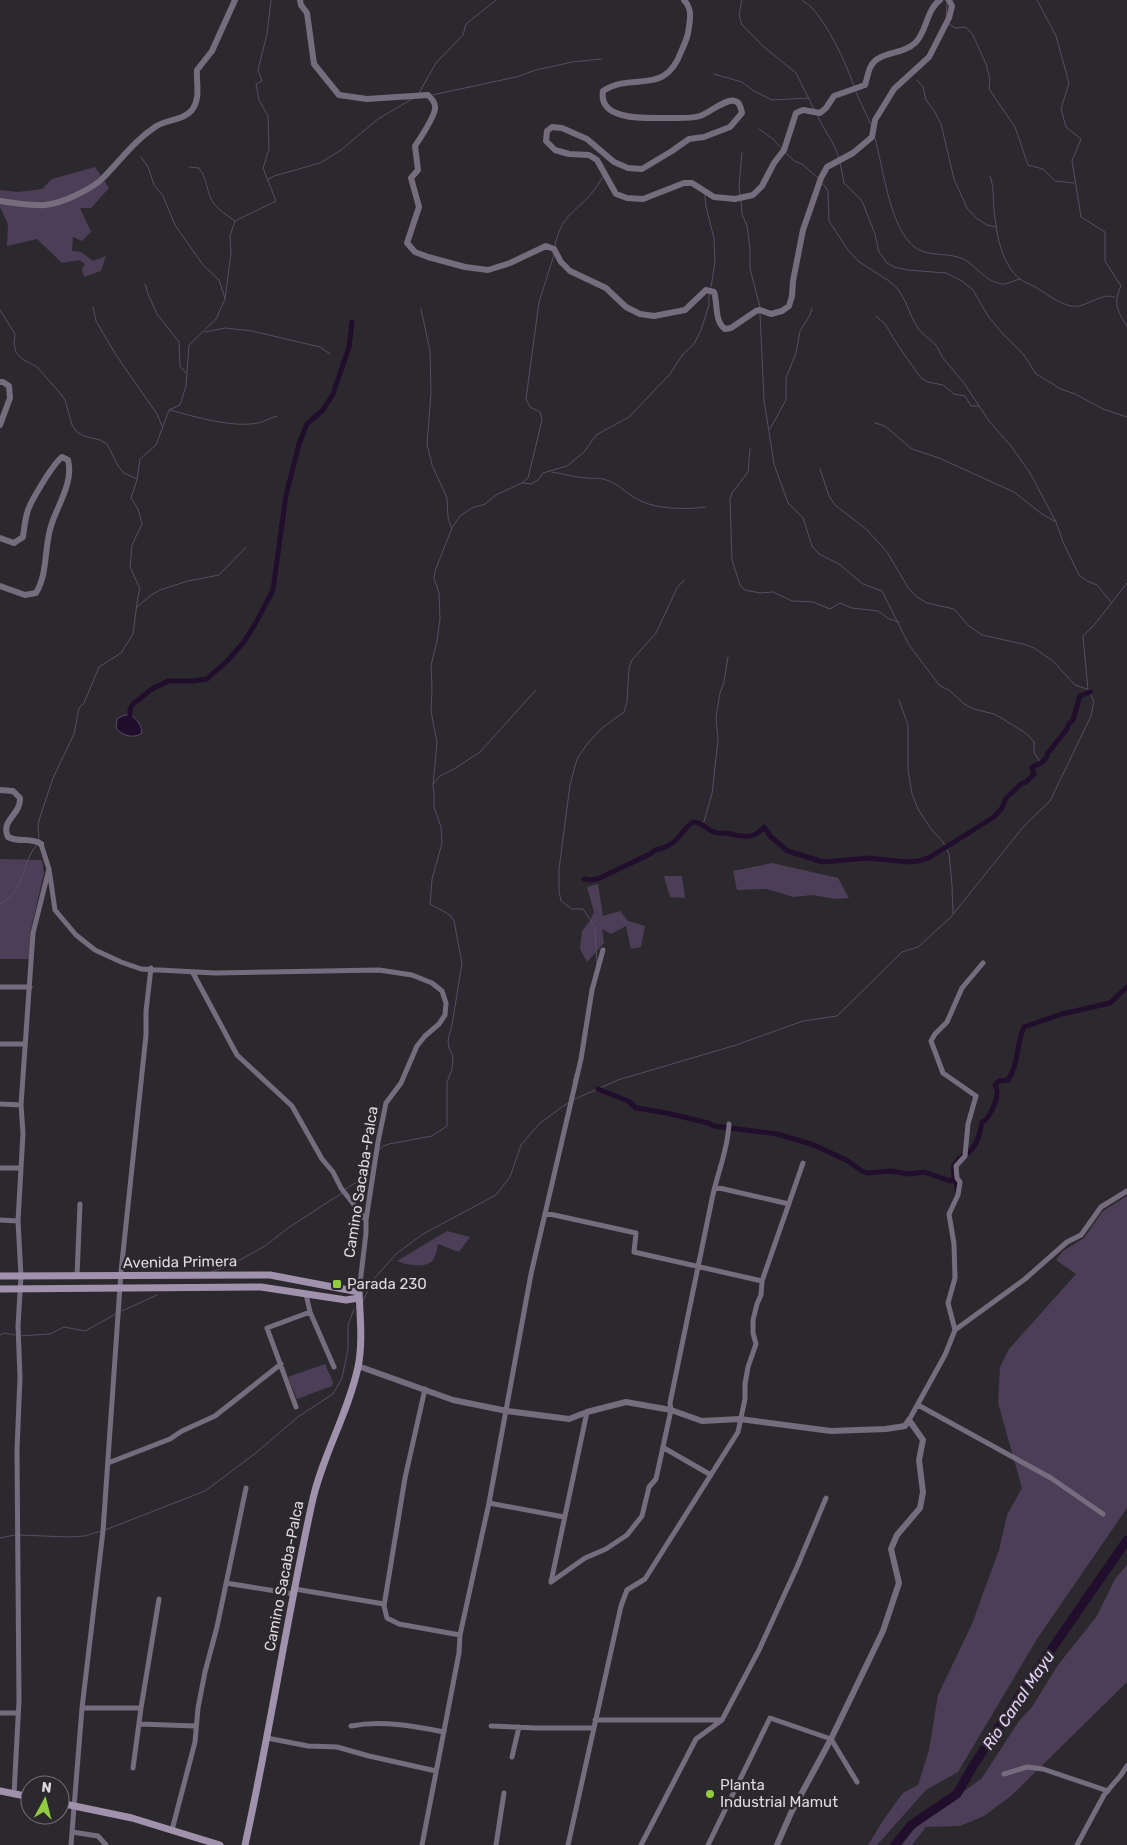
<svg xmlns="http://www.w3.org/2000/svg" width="1127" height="1845" font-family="Rubik,sans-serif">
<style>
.green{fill:#4c3e57}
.water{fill:#210e2d;stroke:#594c62}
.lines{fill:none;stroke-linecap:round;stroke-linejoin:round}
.stream{stroke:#594c62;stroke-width:1}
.canal{stroke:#210e2d;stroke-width:5}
.river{stroke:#210e2d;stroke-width:9}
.minor{stroke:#756c7d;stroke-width:5}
.tertiary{stroke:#756c7d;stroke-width:6}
.secondary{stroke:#a091ac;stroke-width:7}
.poi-dot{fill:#92cd3f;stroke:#2c292e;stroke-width:2}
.labels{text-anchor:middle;stroke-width:5;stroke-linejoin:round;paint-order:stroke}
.street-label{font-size:15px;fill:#dddbdf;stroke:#2c292e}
.poi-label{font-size:15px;fill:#dddbdf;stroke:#2c292e;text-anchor:start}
.water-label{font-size:16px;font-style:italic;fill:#e7d2f8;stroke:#2c292e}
</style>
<rect width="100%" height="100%" fill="#2c292e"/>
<path class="green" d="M95,167L109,188L91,208H80L91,232L82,241L73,237L72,251L81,252L93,261L106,256L101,271L84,277L82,269L85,264L79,260L62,263L37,239L7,246L8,224L0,207V190L18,192L42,189L52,179Z
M0,859L42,860L44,873L30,933V959H0Z
M772,863L838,878L849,898L835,899L813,895L793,897L767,889L737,890L733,871Z
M682,876L685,898L670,897L664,876Z
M598,884L603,916L620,911L628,921L645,926L641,947L631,949L626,926L611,934L602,929L604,943L587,962L580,949L582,931L590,921L594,912L587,887Z
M1127,1196V1508L1037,1639L958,1772L926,1790L877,1845H868L884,1819L903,1793L918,1785L929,1750L938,1695L972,1624L999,1550L1007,1515L1022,1488L998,1403L1000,1367L1009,1349L1076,1274L1056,1260L1063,1251L1084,1238L1103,1211Z
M447,1231L470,1237L459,1252L438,1244C437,1248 436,1256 433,1260C426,1269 406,1265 397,1261Z
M325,1364L333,1382L332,1386L297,1399L288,1377Z
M1127,1565V1682L1011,1796L984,1816L960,1826L926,1827L912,1845H902L915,1828L982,1778L1019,1721L1032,1707L1058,1665L1097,1616L1115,1579Z"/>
<path class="water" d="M130,714C137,720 141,723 142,733C134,739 122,736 116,728L117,719L122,716Z"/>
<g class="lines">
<path class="stream" d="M742,0L739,15L742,25L764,47L796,73L814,109
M802,0C805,3 808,4 811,7C829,26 845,61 854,86
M945,0L947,2L946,19
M1037,0L1056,36L1069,83L1061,109L1066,127L1081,139L1072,161L1081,217L1105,232V261L1121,286C1113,304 1117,310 1127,326
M949,24L955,28L966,27L973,35L986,64L990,79L989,89L1015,127L1028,165L1043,169L1055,181L1074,183
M714,74L742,82L754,91L772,100L809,98
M917,80L923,87L926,100L935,112L941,124L954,179L967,208L976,218L987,225L996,227
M856,92L871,125
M419,93L436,63L463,35L466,24L496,0
M432,95L516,77L536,70L572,62L601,59
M817,115C824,130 834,142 839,158
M759,129L773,139L782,149
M875,138C883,166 891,241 922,251C935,256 950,253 963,259C977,266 988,285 1005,284C1010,283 1015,280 1020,279
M785,152L794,161L802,164L819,179
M141,157L148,167L154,185L163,196L175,225L203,265L219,280L225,298
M840,162L844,183L862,201L875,234L879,252L887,263L894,267L908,270L946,273L962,281L973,290L988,316L1002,333L1024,355L1036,374L1061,389L1075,394L1103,409L1127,417
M189,167L199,168C207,179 206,187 211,199C215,208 227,215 235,221
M990,176C994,187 993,198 994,209C996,232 1001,264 1020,279C1026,283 1032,285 1037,288C1048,295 1058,303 1071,306C1086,309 1100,292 1114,297
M267,180L274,176L320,163L341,150L378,119L412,99
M823,184L828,191L829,221L848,250L858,261L889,281L898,289L906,303L914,322L920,331L936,345L943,358L964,383L989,421L1011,446L1030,473L1056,522L1063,542L1079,575L1087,581L1097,585L1111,602
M705,195L706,207L714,238L715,262L711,287
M740,195L739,185L742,153
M741,201L742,214L747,226L750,248V269L760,307
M555,246C561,216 573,214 591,194C596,189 599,182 603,177
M145,284L148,294L157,314L179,342L180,366L186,373
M93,307L96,321L116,355L157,414L162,426
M421,309L430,351L431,393L427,444L432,465L447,498L448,517L451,527
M0,310L15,334L14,343L16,352L22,359L37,367L60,393L65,400L72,425L77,432L84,436L100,440L107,444L118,466L124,473L137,479
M760,313L764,400L774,464L788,503L803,518L812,546L819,554L839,564L863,584L882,591L909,645L940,686L949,690L964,704L974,709L994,714L1003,719L1027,734L1034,742V752L1041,763
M876,316L885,324L899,347L921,378L928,382L943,385L954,394L965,396L971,406H979
M205,332L225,328L252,331L320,347L330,354
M170,410C196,417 232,428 258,423C265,421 271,418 277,416
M875,423L885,426L912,449L939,458L1014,492L1042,514L1056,522
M770,429L786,400V378L796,353L800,331L810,315L812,308
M750,449L748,472L732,493L730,499L732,560L740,585L745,590L760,593L773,592L792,601L813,602L830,609L840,603L852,608L878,611L889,619L899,622
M820,469L829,496L835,505L866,529L879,543L887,552L909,589L917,597L927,603L954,609L969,626L982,635L1023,644L1034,648L1053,661L1075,685L1087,689
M552,472C563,474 575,477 586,478C594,479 600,477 609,481C620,485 629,496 641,501C656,509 688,510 705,507
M523,483L531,484L538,480L543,473L567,466L584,452L596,435L629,417L670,374L683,354L694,344L701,330L709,305V295
M137,607L151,595L160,590L188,581L219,575L246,547
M899,700L908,725V770L912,794L918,809L931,829L943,842L949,854L952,885L953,913
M433,784L440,776L454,769L480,752L536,690
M703,825L712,794L718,740L716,717L720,693L724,682L728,657
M39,840L38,825L41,814L53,778L74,734L79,708L84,703L99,667L121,653L133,634L138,596L140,589L130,567L132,545L142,524L138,509L131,498L137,480L140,459L156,445L169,410L180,405L186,386L189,345L216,319L225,299L231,253L230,236L235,221L276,201L263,168L269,149L268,116L259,100L256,84L262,81L258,70L267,34L271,0
M0,904C4,900 10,898 13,894C25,879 24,860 36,846
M597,965L595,927L583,909H572L561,901L559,891V869L570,785L575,766L578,757L588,743L602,728L624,712L627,702L629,668L632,660L656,633L677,588L684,580
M573,1082L575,1074
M575,1099L618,1080L736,1045L803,1021L837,1016L902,952L918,947L950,918L1024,826L1050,801L1091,716L1094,701L1088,690L1083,636L1095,624L1127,583
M379,1150L383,1146L389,1144L432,1136L447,1126V1082L452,1069L453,1055L449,1048L448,1040L452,1025L462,963L454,921L450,915L430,904L432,879L442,843L441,827L434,807V793L433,785L437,743L431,711L432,690L431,665L437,641L440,619L439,593L434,578L435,571L452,528L460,516L472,508L485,504L496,495L522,483L528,478L542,420L540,412L530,407L526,399L539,302L554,255
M344,1190L365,1177L372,1165
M211,1272L229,1266L265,1246L288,1228L342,1193
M362,1303L373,1280L396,1254L423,1234L496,1195L510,1177L521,1145L539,1124L569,1102
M122,1311L157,1295
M0,1335L4,1333L15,1335
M19,1336L50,1334L64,1327L85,1331L116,1314
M105,1530L205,1491L257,1452L299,1416L333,1394L342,1378L348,1349V1325L354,1309
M19,1535L68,1537L85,1536L101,1531
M0,1538L15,1535"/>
<path class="canal" d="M130,714V709L133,704L152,689L168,681H194L207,679L228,660L243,643L254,626L273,590L286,495L299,444L307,424L323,410L333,394L349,347L352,322
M584,879L592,880L600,878L652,853L655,850C663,849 673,844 678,838C681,835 690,822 693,822C701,821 707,830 714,832C717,834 721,833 725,833C740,835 752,842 764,827L771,837L788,851L823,862L868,858L907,862L919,861L930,857L994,817L1002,808L1006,798L1021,784L1026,782L1034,774L1032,767L1041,763L1047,757V754L1067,729L1068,725L1073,720L1080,696L1090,692
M598,1089L628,1101L636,1108L667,1113L708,1123L714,1126L777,1134L814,1145L848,1161L862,1171L868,1173L891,1171L909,1174L924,1172L950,1181L955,1178
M957,1190C958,1181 951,1174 954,1166C957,1157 966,1156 972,1149C978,1142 980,1132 982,1122C989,1120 997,1101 997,1093C998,1091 996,1087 995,1085L999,1081L1008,1080C1019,1064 1016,1044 1024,1027L1062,1014L1110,1003L1127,987"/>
<path class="river" d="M895,1845L911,1825L957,1794L973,1766L1026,1686L1127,1540"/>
<path class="minor" d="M41,844L49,869L55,910L76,935L95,950L121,962L141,969L215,973L379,970L412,975L432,983L442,991L446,1003L445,1015L439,1024L425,1036L417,1046L401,1083L386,1103L378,1142L366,1220V1233L359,1292
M193,973L237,1055L292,1106L322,1159L333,1172L341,1188L366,1220
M0,987H30
M0,1044H25
M0,1104L21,1105
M0,1168H21
M715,1187L789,1204
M545,1213L636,1233L634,1252L762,1281
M0,1220L18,1221
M77,1276L80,1204
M306,1294L310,1312L334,1367
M955,1330L1025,1279L1067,1242L1081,1235L1101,1207L1127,1191
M425,1389L405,1478L384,1606L387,1618L399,1624L460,1635
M918,1405L1051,1478L1103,1514
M296,1407L267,1328L310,1312
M909,1420L945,1355L955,1330L948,1303L955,1278L954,1244L949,1214L958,1195L960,1182L957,1178L956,1166L965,1156L968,1124L976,1096L943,1073L931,1041L935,1034L947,1022L962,988L983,963
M664,1448L711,1475
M108,1463L170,1439L182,1431L215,1416L281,1364
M489,1503L564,1517
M551,1582L585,1558L606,1549L627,1535L642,1516L649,1487L656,1479L671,1410L670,1403C684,1335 698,1267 712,1199C717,1174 728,1150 729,1124
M551,1582L587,1412
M226,1583L294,1594
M295,1589L384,1604
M82,1708H141
M0,1713H18
M595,1720H720
M139,1724L196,1726
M351,1726C381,1720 414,1726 444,1732
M491,1726L536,1728H594
M267,1738L308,1746L337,1747L369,1756L436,1771
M512,1757L519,1727
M133,1768L141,1708L159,1599
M1004,1774L1027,1767L1043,1769L1108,1791
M14,1794L19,1701L17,1450L20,1377L18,1326L21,1276L18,1221L23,1133L21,1105L33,933L49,869
M172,1830L195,1742L198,1708L205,1672L217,1627L246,1488
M72,1832L98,1836L106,1845
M71,1845L82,1708L103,1531L121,1272L146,1035V1011L151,968
M422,1845L459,1653L460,1635L489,1503L531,1274L581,1059L592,990L603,950
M496,1845L504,1793
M568,1845L621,1606L627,1590L645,1579L738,1432L745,1399V1384L748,1367L756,1344L753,1333V1320L757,1304L761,1295L762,1281L803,1163
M641,1845L696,1739L722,1720L759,1650L797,1567L826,1498
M708,1845L770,1718L831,1739L857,1782
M1077,1845L1104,1795L1121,1775L1127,1766"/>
<path class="tertiary" d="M300,0L301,5L307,13L314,64L339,95L367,99L428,95C432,99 436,103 435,109C434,117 420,139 415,146L418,170L411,178L419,207L407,243L415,252L428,257L465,267L488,270L510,263L546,246L554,249L561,262L570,271L606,288L626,307L640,314L654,316L685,310L706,290L714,292C718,303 714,321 725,329L731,328L756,311L760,310L771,314L782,311L789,306L792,296L793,281L803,230L821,178L827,167L853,153L872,137L875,120L894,89L929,57L949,18L952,6L949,0
M684,0C693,10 690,20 688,33C687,39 684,45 681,52C664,97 634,71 603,91C598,121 646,118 665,118C676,118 690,119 700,116C709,113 726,98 735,101C740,102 741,109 742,113L730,127L704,137L689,139L672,151L642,169L628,168L614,162L587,139L562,128L552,127L547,131L546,141L555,150L569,154L589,155L597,160L616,194L627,198L643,199L684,183H692L714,197L735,199L753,195L762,186L774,163L784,150L796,113L803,110L820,113L826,108L834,96L865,85C867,79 868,71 871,66C879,51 903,55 915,43C927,32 926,10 940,0
M0,201C15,203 31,206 45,205C61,204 92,189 103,178C120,161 134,141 155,127C166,119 183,121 192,110C201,98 196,83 197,70L212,51L235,0
M0,382H3L9,386L10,398L0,425
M0,538L14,543L23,537C24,529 25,519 28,510C32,499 53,464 62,457L68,460C74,482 57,506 51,526C44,548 48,573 36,593L25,595L0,586
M0,790L13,791L20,798C21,815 0,820 8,837C19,843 31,837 41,844
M358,1366L453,1400L507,1411L569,1419L587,1412L626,1402L671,1410L702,1421L740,1419L831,1431L886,1429L905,1426L909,1420L923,1440L919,1460L923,1492L920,1508L897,1535L891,1549L899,1583L883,1631L831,1739L791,1813L777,1845"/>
<path class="secondary" d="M0,1276L270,1275L359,1292C360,1316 363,1343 358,1367C348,1414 322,1456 312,1503C287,1617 270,1732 245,1845
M0,1289L261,1287L346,1300L359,1298
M0,1791L30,1797
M60,1803L132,1818L220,1845"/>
</g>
<g class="poi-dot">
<rect x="332" y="1279" width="10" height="10" rx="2.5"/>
<circle cx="710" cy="1794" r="5"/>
</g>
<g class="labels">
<g class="street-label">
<text transform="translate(361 1182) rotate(-81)" y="5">Camino Sacaba-Palca</text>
<text transform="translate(180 1262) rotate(-1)" y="5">Avenida Primera</text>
<text transform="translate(284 1576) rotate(-79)" y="5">Camino Sacaba-Palca</text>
</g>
<g class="poi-label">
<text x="347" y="1289">Parada 230</text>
<text x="720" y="1790">Planta<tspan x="720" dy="17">Industrial Mamut</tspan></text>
</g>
<g class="water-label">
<text transform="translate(1018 1700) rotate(-56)" y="6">Rio Canal Mayu</text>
</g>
</g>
<g transform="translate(45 1800) rotate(7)"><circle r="24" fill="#2c292e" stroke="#737075"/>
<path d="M0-4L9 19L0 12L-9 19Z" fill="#92cd3f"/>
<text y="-8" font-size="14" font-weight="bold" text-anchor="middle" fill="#dddbdf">N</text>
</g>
</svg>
